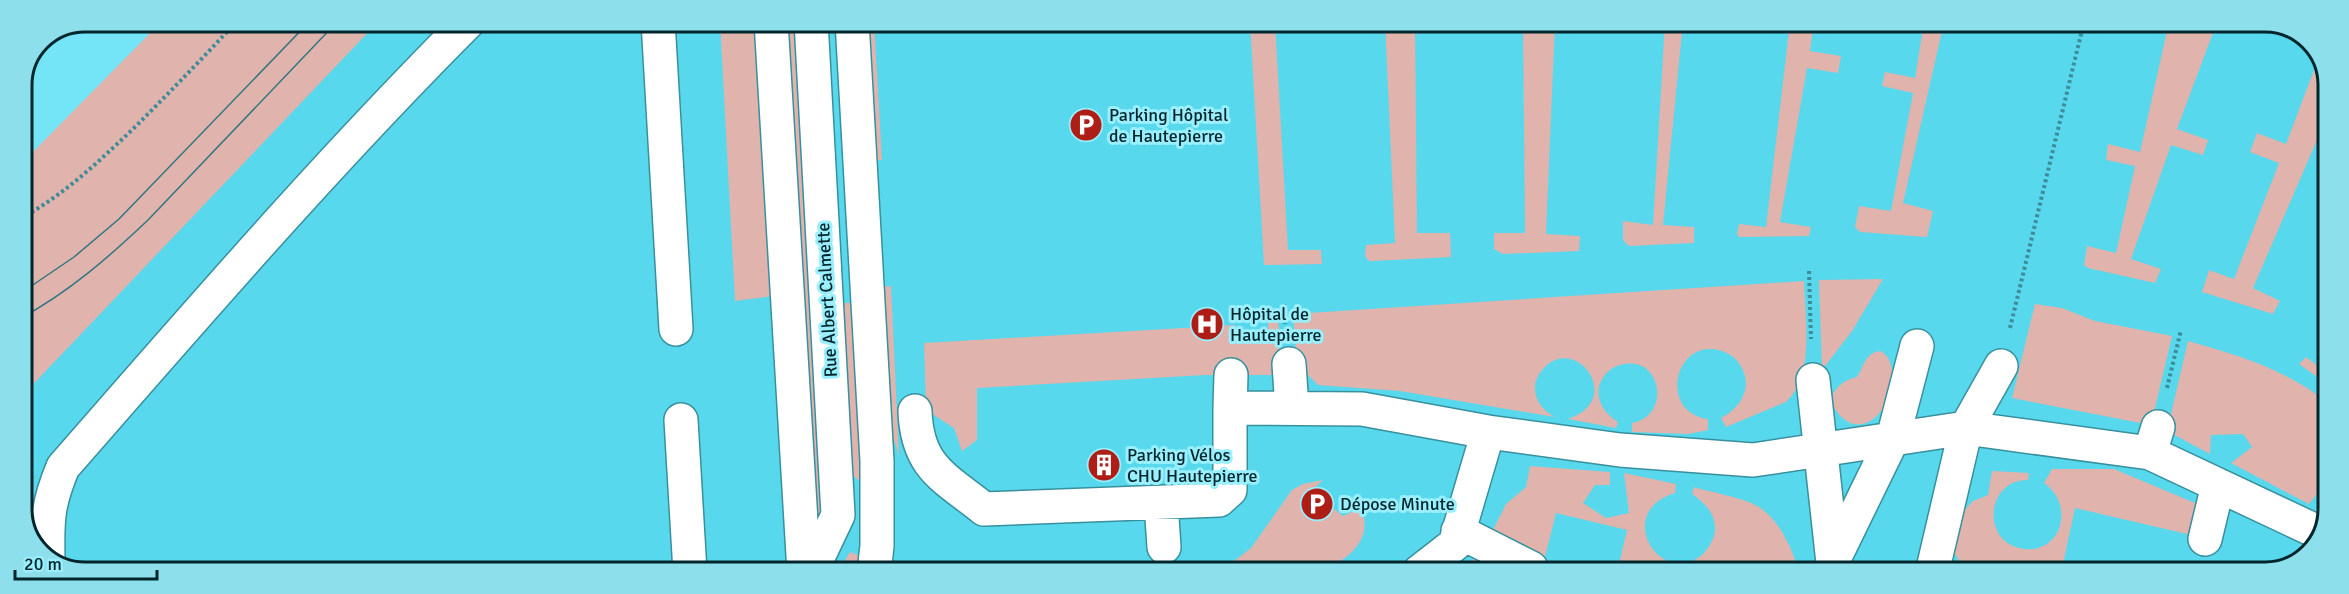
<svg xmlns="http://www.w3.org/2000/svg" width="2349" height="594" font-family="Signika,sans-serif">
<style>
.built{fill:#57d8ec}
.green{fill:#e0b3ac}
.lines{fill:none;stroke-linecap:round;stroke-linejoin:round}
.minor-casing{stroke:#38909e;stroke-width:36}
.path{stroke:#3d8c98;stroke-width:4;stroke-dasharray:3 3;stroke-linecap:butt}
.minor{stroke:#fff;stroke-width:33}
.tram{stroke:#307681;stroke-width:1.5}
.labels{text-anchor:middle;stroke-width:6;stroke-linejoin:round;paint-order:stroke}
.poi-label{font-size:18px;fill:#00262c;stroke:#99effd;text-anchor:start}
.street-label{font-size:18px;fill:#00262c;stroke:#99effd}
.rim{fill:none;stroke:#00262c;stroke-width:3}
</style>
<rect width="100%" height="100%" fill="#73e5f7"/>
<path class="built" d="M375,21L2277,22L2312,42L2327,77V522L2306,557L2265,573L72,572L37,552L22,517L21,396Z"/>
<path class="green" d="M162,21H379L21,397V164Z
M720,21H756L773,296L735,301Z
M783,21H797L824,501L821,515L816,516Z
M866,21H874L882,160H875Z
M1250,22H1275L1288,250H1321L1322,264L1264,265Z
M1385,22H1415L1417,233H1450L1451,257L1373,261H1369L1365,256L1366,245L1395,243Z
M1523,22H1555L1546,234L1580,236L1579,251L1503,254L1494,249V233H1525Z
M1665,22H1683L1663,225L1694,227V243L1629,246L1623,240V221L1653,225Z
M1790,22H1814L1810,51L1841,56L1838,73L1807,68L1780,222L1811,227L1809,236L1739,237L1737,234L1739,224L1766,227Z
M1924,22H1944L1903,203L1933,211L1927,237L1860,232L1855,227L1859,206L1891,211L1913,93L1882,86L1885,72L1915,78Z
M2169,22H2217L2177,129L2208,140L2203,155L2171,145L2131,259L2161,269L2155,283L2088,268L2084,265L2087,246L2116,253L2135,166L2106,160L2108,144L2140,152Z
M2319,57L2327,77V117L2253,288L2280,301L2273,314L2202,292L2209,270L2234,279L2279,163L2250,152L2257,133L2286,144Z
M1883,279L1852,331L1822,370L1819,280Z
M1804,281C1805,318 1815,375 1786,402L1726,427L1721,418C1741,408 1754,386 1740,365C1736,358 1730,354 1722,351C1675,336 1657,412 1708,419V430L1689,434L1632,432V423C1670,417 1663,358 1625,364C1617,365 1609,369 1605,375C1591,392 1601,412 1618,422L1616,428L1568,419C1625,400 1577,335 1545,367C1540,372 1535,379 1535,387C1535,401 1543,411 1555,417L1400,391L1318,385L1297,364L1293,314Z
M891,286L899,456L891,430L882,287Z
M839,303H858L862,484L852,474Z
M2035,304L2062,308L2095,321L2172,336L2151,425L2012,398Z
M1278,314L1281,375H1205L977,388V440L962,451L954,428L926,410L924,343L1235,325L1236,337L1268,335V317Z
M2188,341C2238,355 2285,369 2327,402V470H2318L2317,494L2309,504L2231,463L2252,447L2243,434L2211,435L2210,454L2167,431Z
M1880,351C1899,359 1893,396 1882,410C1863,435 1840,425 1830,399C1836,387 1843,380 1857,377C1864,366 1865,353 1880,351Z
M2306,357L2327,373V384L2299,364Z
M1530,466L1610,472V485H1595L1583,503L1606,518L1629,513L1624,473L1676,484L1675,493C1612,512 1661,589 1702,555C1708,549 1714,540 1715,531C1716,514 1705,503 1692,494L1694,487C1710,492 1744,498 1757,506C1779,518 1793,550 1799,573H1617L1627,530L1556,513L1544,561L1491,534L1506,504L1526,487Z
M2052,469H2114L2207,508L2200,537L2075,508L2061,573H1966L1953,550L1956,519L1973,501L1988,495L1992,471L2029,473L2028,480C1988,479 1980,538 2019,548C2060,558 2077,506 2044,483Z
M1323,480L1311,491L1343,516L1361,508C1366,520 1366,532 1359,543C1333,584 1262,572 1220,572L1251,548L1292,490L1303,484Z
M850,552L860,556L863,572H838Z
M1479,556L1495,573H1464V565Z"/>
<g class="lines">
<g class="minor-casing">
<path id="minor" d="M658,21L676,329
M771,21L804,572
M852,21L877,461V546L874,572
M1289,364L1292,408
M1813,380L1833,563
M1230,408L1231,375
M915,411C917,467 944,477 984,509L1219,500L1230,490V408L1362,409L1488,432L1620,450L1753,460L1966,428L2150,453L2320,533
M681,420L690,572
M2150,453L2158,427
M1161,503L1164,547
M1458,531L1531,568
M2205,539L2218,485
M48,558C47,519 48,503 63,467C196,315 327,163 469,21
M1833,561L1893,438L1917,346
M811,572L838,515L811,21
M1419,572L1455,544L1488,432
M1932,573L1966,428L2001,366"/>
</g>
<path class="path" d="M21,218C63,196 98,162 132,130C168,94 203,58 237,21
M1809,271L1811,339
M1284,304L1285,324
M2010,328L2084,22
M2167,388L2181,330"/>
<use href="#minor" class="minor"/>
<path class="tram" d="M21,293L74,257L119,219L310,21
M21,318C69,292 109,257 148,220L338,21"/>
</g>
<defs>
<g id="parking-disc" transform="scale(1.725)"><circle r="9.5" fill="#ae1e16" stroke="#99effd"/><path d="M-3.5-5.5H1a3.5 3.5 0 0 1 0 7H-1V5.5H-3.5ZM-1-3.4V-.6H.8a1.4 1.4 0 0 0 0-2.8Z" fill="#fff"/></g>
<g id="hospital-disc" transform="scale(1.725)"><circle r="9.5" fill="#ae1e16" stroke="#99effd"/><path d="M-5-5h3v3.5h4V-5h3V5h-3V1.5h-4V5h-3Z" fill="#fff"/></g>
<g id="building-disc" transform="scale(1.725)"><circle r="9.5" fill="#ae1e16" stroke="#99effd"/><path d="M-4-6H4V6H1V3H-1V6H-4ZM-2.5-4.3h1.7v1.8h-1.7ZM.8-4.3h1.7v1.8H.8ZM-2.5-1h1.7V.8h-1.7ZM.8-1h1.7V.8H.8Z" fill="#fff"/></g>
</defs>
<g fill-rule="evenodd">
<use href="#parking-disc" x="1086" y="125"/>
<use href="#hospital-disc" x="1207" y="324"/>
<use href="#building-disc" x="1104" y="465"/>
<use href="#parking-disc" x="1317" y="504"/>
</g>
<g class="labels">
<g class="poi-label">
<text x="1109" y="121">Parking Hôpital<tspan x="1109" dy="21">de Hautepierre</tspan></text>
<text x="1230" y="320">Hôpital de<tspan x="1230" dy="21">Hautepierre</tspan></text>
<text x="1127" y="461">Parking Vélos<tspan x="1127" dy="21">CHU Hautepierre</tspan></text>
<text x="1340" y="510">Dépose Minute</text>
</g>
<g class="street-label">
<text transform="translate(827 300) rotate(-93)" y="6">Rue Albert Calmette</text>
</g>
</g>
<path d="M0 0H2349V594H0ZM85 32H2265A53 53 0 0 1 2318 85V509A53 53 0 0 1 2265 562H85A53 53 0 0 1 32 509V85A53 53 0 0 1 85 32Z" fill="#8ddfec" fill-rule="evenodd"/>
<path class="rim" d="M85 32H2265A53 53 0 0 1 2318 85V509A53 53 0 0 1 2265 562H85A53 53 0 0 1 32 509V85A53 53 0 0 1 85 32Z"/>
<path d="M15 570v9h142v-9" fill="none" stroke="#00262c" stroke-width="3"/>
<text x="24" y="570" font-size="18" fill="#00262c" stroke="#99effd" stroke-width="4.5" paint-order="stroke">20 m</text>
</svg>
